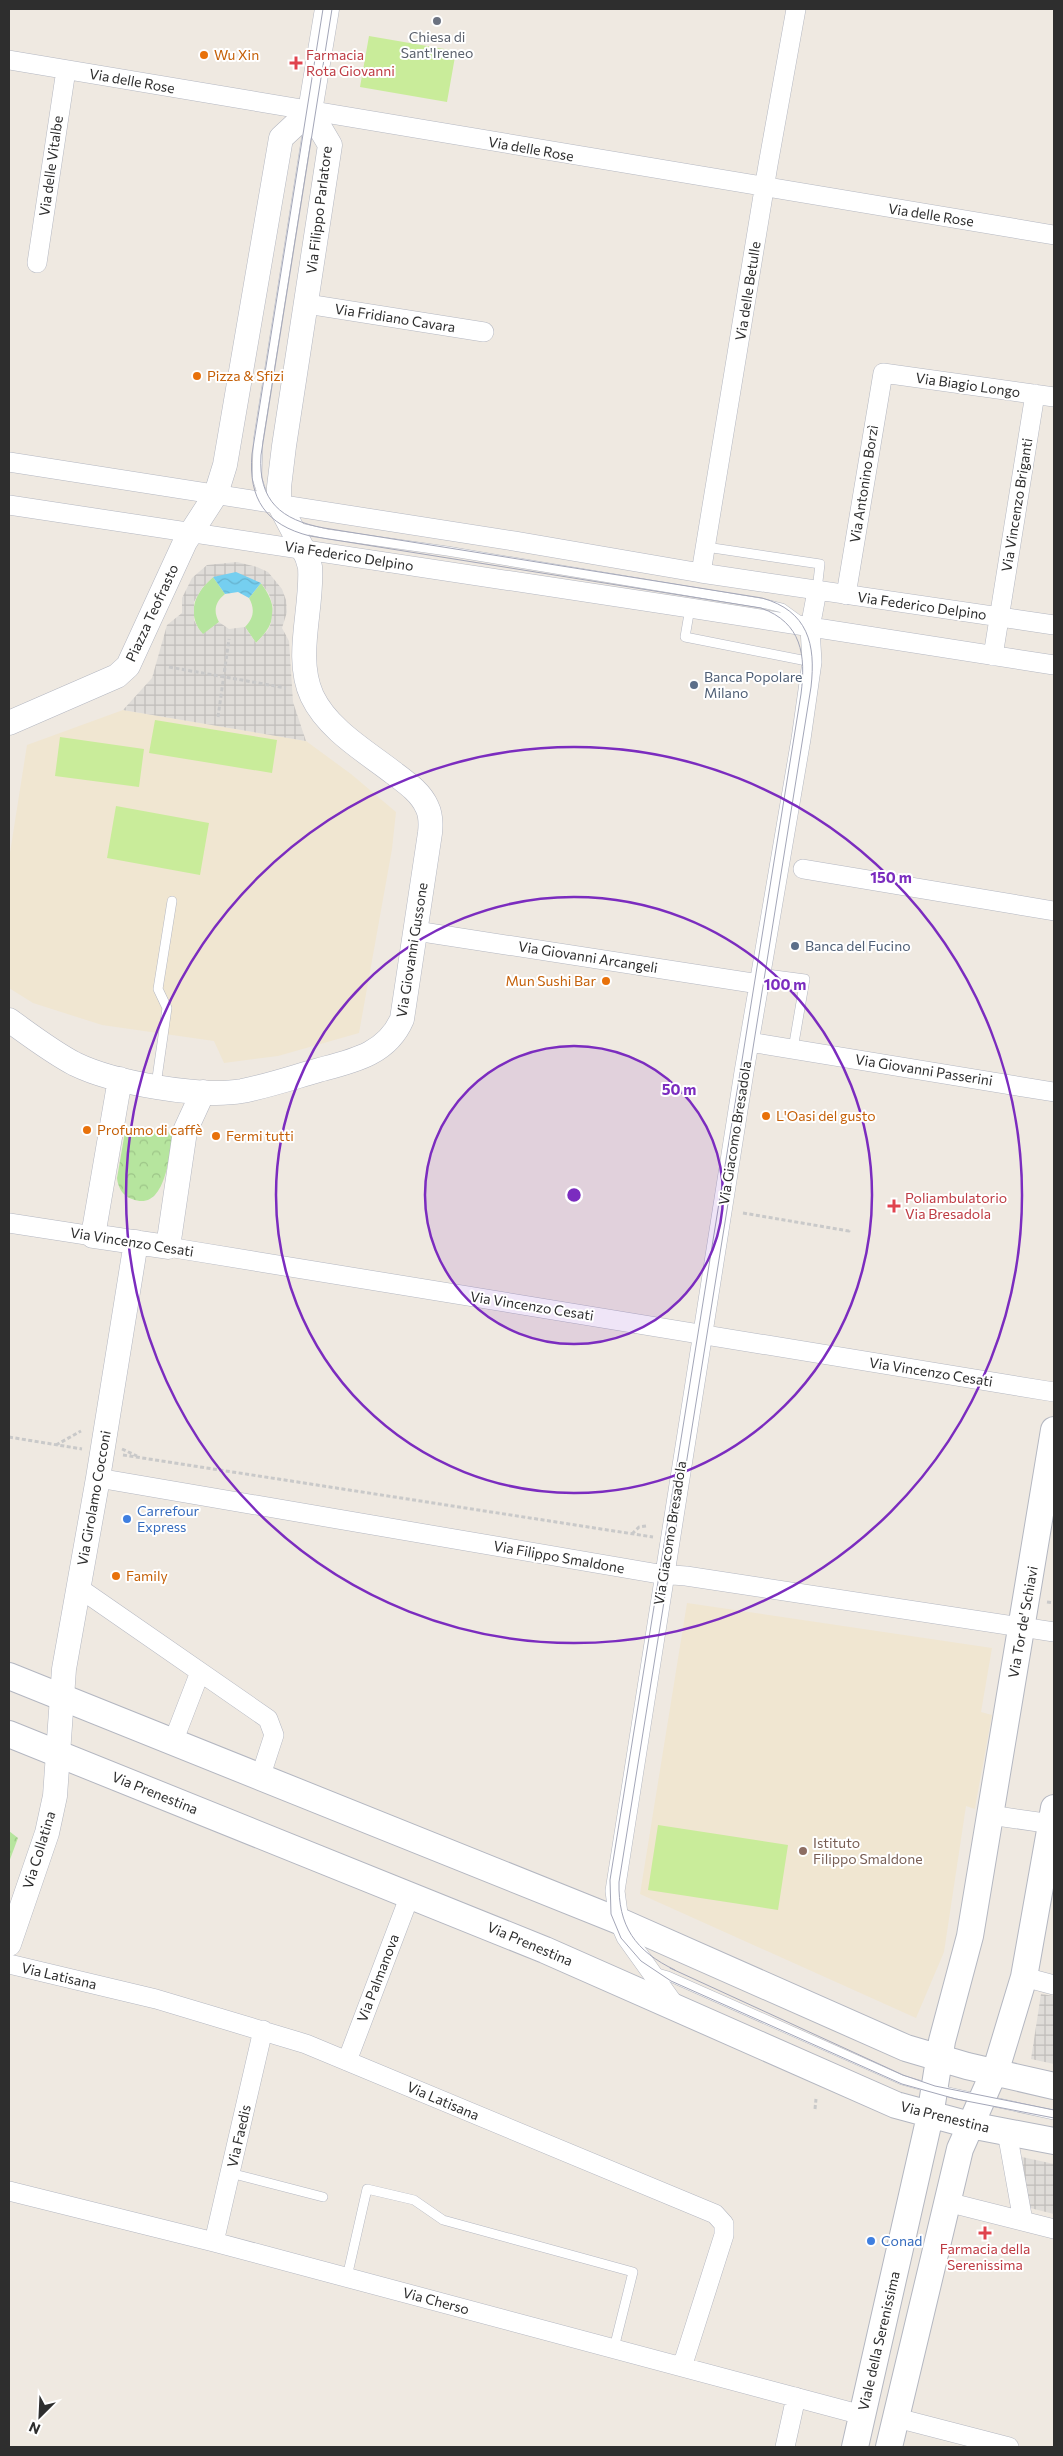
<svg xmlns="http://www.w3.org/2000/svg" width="1063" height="2456" font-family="Commissioner,sans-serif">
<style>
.education{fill:#f0e6d1}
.grass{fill:#b6e59e}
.forest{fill:url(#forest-crowns)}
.pitch{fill:#c9ec9a}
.plaza{fill:url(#plaza-grid);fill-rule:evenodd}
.water{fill:url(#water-waves)}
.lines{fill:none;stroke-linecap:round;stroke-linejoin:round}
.service-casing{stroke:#b4b7c1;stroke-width:10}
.minor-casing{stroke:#b4b7c1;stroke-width:20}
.tertiary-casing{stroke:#b4b7c1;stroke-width:25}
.secondary-casing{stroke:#b4b7c1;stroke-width:28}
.path{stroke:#c9c9c9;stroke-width:3;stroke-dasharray:4 2.5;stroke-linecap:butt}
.service{stroke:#fff;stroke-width:9}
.minor{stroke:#fff;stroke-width:19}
.tertiary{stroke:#fff;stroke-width:24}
.secondary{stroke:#fff;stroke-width:26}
.tram{stroke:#a3a6b8;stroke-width:1}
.ring{fill:none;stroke:#7b2cbf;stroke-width:2.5}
.worship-dot{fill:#6b7280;stroke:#fff;stroke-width:2}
.food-dot{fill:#e8710a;stroke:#fff;stroke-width:2}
.health-dot{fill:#e0444e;stroke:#fff;stroke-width:2}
.service-dot{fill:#5c6f8a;stroke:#fff;stroke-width:2}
.shop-dot{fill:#3f7fe0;stroke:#fff;stroke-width:2}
.education-dot{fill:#8d6e63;stroke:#fff;stroke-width:2}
.labels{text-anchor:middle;stroke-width:4;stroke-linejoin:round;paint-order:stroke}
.worship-label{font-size:14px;fill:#5b616d;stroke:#fff}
.food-label{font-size:14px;fill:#c56008;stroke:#fff;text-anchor:start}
.health-label{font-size:14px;fill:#be3a42;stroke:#fff;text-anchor:start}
.street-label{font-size:14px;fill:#2e2e2e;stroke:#fff}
.service-label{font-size:14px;fill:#4e5e75;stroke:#fff;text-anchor:start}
.shop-label{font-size:14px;fill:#366cbe;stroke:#fff;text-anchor:start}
.education-label{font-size:14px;fill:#785e54;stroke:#fff;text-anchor:start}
.centre{fill:#7b2cbf;stroke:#fff;stroke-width:2.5}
.ring-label{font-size:15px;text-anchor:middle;font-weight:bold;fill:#7b2cbf;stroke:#fff;stroke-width:4;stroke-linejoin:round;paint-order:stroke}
</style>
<defs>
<pattern id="forest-crowns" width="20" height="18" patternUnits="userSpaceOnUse" patternTransform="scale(1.25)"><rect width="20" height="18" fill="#b6e59e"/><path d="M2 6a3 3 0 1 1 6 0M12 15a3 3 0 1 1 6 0" fill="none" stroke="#9dc588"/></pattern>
<pattern id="plaza-grid" width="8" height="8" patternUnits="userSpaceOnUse" patternTransform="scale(1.25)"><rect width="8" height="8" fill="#dfdcd8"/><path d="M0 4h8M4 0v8" fill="none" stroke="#c0bdba"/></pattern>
<pattern id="water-waves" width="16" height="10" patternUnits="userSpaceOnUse" patternTransform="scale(1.25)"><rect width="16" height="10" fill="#75cff0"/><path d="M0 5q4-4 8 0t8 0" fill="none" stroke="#66b2ce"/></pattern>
</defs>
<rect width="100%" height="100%" fill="#efe9e1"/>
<path class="education" d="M123,710L306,741L351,774L396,812L392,849L359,1033L278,1056L224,1063L214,1041L102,1025L33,1003L9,988V859L27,745Z
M687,1603L992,1648L981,1712L992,1715L976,1802L975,1809L966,1806L944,1952L916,2018L640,1894Z"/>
<path class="grass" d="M213,577L225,594C215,602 213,611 219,622L203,635C186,614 194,593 213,577Z
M261,583C278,606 277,623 256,643L245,627C254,618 255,609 249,598Z"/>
<path class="forest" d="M126,1126L174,1133C169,1154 166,1213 132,1199C123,1196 118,1188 117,1178Z
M9,1831L18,1838L9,1862Z"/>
<path class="pitch" d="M369,36L456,51L447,102L360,87Z
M155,720L277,740L272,773L149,753Z
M60,737L144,749L139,787L55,776Z
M116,806L209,823L200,875L107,858Z
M658,1825L788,1845L778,1910L648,1890Z"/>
<path class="plaza" d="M237,562L257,567L268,572L282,589L286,600L287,612L282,628L289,641L293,702L306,741L123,710L152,678L167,625L182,613V598L192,578L207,565ZM213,577L261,583L269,594L273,606L271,623L268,630L256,643L245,627L229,629L219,622L203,634L198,628L194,620V602L202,588Z
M1041,1994L1054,1996V2064L1031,2059Z
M1022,2157L1054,2164V2214L1030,2208L1020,2164Z"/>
<path class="water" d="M236,572L261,583L249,598L238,592L225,594L213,577Z"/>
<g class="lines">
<g class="service-casing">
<path id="service" d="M265,502L257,478L258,441L309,121
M296,527L327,534L447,551L766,604L782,608L800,621
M706,547L820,564L817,590
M690,608L685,637L812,662
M760,973L805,979L793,1049
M156,1085L167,1008L158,989L172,901
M654,1972L668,1976L902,2080L934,2089L1054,2115
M230,2173L323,2197
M347,2277L367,2189L414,2200L443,2220L633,2272L614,2348"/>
</g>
<g class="minor-casing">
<path id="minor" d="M9,60L1054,235
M37,263L66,70
M307,304L484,332
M9,462L514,541L701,573L1054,625
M9,505L690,608L1054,665
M701,573L768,165L796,9
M846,595L883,373L1054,397
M993,656L1035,394
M803,869L1054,911
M416,931L759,984
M749,1042L1054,1092
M9,1223L93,1236
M168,1247L1054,1392
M98,1478L659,1574L686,1576L1054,1632
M79,1588L268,1719L274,1735L260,1778
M173,1742L200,1672
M990,1815L1052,1824
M9,1964L156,1999L306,2044L715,2214L724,2224V2235L682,2367
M1024,1977L1054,1985
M676,2007L626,1937L619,1921L615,1891L744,1072L801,739L812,662L810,628L817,591
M347,2061L410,1895
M1007,2132L1023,2221
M9,2191L214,2242L862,2415
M947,2202L1054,2229
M214,2242L263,2030
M897,2418L1009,2447
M785,2447L796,2397"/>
</g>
<g class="tertiary-casing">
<path id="tertiary" d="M310,111L327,9
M9,723L117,676L128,666L185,542L216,494L225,465L281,138L310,111
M9,1020C30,1035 52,1052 75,1064C114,1083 200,1098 242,1091C268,1086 294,1077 319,1070C353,1061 387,1054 402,1019L430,833C431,824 431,815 427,807C421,793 407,783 395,774C367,752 328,730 312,696C294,657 313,608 310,567L307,557L279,504V487L284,446L330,145L310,111
M120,1079L93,1236L168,1247L185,1131L203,1092
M9,1944L47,1833L55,1796L64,1669L98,1478L136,1242"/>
</g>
<g class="secondary-casing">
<path id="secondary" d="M9,1676L619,1921L906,2048L967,2066L1054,2086
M9,1734L545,1950L896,2105L970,2125L1054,2141
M855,2447L930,2116L942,2041L970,1936L1054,1430
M889,2447L960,2149L998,2063L1024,1977L1054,1808"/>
</g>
<path class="path" d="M169,667L286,688
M218,717L229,639
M743,1213L849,1231V1229
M9,1437L82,1449
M56,1445L81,1431
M122,1449L137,1456
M123,1455L653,1537
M632,1534L639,1527L646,1526
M1047,1602L1054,1603
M815,2109L816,2099"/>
<use href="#service" class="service"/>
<use href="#minor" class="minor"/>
<use href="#tertiary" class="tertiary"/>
<use href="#secondary" class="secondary"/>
<path class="tram" d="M323,9L252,454C248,499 266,525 310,536L761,608C802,623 806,655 801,694L610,1880L611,1914L621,1938L641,1961L671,1981L902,2084L956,2099L1054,2118
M332,9L261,455C258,501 281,520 324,528L762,598C808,611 816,644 811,687L619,1882C618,1926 635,1951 675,1970
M670,1968L903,2075L935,2086L1054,2110"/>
</g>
<circle cx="574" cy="1195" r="149" fill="#7b2cbf" fill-opacity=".12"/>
<g class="ring">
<circle cx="574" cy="1195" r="149"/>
<circle cx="574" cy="1195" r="298"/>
<circle cx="574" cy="1195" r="448"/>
</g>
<circle class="worship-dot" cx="437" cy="21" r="5"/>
<g class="food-dot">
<circle cx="204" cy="55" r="5"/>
<circle cx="197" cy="376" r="5"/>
<circle cx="606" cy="981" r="5"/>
<circle cx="766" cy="1116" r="5"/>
<circle cx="87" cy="1130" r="5"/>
<circle cx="216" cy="1136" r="5"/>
<circle cx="116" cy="1576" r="5"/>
</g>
<g class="health-dot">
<path d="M293.5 55.5h5v5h5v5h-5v5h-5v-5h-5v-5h5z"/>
<path d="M891.5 1198.5h5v5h5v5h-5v5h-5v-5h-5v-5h5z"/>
<path d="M982.5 2225.5h5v5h5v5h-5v5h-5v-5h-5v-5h5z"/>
</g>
<g class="service-dot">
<circle cx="694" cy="685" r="5"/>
<circle cx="795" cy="946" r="5"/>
</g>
<g class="shop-dot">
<circle cx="127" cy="1519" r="5"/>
<circle cx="871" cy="2241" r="5"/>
</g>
<circle class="education-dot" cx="803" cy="1851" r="5"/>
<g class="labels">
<g class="worship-label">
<text x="437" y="42">Chiesa di<tspan x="437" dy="16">Sant'Ireneo</tspan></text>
</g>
<g class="food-label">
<text x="214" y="60">Wu Xin</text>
<text x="207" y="381">Pizza &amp; Sfizi</text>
<text x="596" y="986" text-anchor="end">Mun Sushi Bar</text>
<text x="776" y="1121">L'Oasi del gusto</text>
<text x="97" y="1135">Profumo di caffè</text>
<text x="226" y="1141">Fermi tutti</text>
<text x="126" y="1581">Family</text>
</g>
<g class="health-label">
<text x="306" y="60">Farmacia<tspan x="306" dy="16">Rota Giovanni</tspan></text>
<text x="905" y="1203">Poliambulatorio<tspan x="905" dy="16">Via Bresadola</tspan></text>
<text x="985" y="2254" text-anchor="middle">Farmacia della<tspan x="985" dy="16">Serenissima</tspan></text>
</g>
<g class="street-label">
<text transform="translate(132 81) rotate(10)" y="5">Via delle Rose</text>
<text transform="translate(531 149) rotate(10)" y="5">Via delle Rose</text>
<text transform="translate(51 166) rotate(-82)" y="5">Via delle Vitalbe</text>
<text transform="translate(319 210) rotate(-83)" y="5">Via Filippo Parlatore</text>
<text transform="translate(931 215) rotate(9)" y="5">Via delle Rose</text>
<text transform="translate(748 291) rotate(-81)" y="5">Via delle Betulle</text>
<text transform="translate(395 318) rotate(9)" y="5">Via Fridiano Cavara</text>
<text transform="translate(968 385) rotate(8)" y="5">Via Biagio Longo</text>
<text transform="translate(864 484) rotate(-81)" y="5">Via Antonino Borzì</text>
<text transform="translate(1017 505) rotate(-81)" y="5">Via Vincenzo Briganti</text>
<text transform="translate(349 556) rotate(9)" y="5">Via Federico Delpino</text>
<text transform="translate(922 606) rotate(8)" y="5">Via Federico Delpino</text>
<text transform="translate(152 613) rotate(-65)" y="5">Piazza Teofrasto</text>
<text transform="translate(412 950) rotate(-81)" y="5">Via Giovanni Gussone</text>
<text transform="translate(588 957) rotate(9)" y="5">Via Giovanni Arcangeli</text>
<text transform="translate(924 1070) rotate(9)" y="5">Via Giovanni Passerini</text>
<text transform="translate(735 1133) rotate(-81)" y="5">Via Giacomo Bresadola</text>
<text transform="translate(132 1242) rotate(9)" y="5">Via Vincenzo Cesati</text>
<text transform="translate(532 1306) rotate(9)" y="5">Via Vincenzo Cesati</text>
<text transform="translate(931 1372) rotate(9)" y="5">Via Vincenzo Cesati</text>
<text transform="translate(94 1498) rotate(-80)" y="5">Via Girolamo Cocconi</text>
<text transform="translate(670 1533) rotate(-81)" y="5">Via Giacomo Bresadola</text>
<text transform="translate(559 1557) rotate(10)" y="5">Via Filippo Smaldone</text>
<text transform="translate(1023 1622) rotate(-80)" y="5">Via Tor de' Schiavi</text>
<text transform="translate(155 1793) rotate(22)" y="5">Via Prenestina</text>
<text transform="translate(39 1850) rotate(-73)" y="5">Via Collatina</text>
<text transform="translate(530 1944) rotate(23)" y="5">Via Prenestina</text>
<text transform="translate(59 1976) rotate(13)" y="5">Via Latisana</text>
<text transform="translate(378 1978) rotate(-69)" y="5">Via Palmanova</text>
<text transform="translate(443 2101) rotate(23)" y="5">Via Latisana</text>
<text transform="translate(945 2117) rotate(14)" y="5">Via Prenestina</text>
<text transform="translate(239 2136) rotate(-77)" y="5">Via Faedis</text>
<text transform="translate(436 2301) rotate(15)" y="5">Via Cherso</text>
<text transform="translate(879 2341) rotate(-77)" y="5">Viale della Serenissima</text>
</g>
<g class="service-label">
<text x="704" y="682">Banca Popolare<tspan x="704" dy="16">Milano</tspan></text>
<text x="805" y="951">Banca del Fucino</text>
</g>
<g class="shop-label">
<text x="137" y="1516">Carrefour<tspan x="137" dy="16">Express</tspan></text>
<text x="881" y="2246">Conad</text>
</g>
<g class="education-label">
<text x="813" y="1848">Istituto<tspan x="813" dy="16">Filippo Smaldone</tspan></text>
</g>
</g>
<circle cx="574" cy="1195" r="8" class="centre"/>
<g class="ring-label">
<text x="891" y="883">150 m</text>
<text x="785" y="990">100 m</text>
<text x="679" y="1095">50 m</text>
</g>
<rect width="1063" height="2456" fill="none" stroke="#2e2e2e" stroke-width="20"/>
<g transform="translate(40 2416) rotate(204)" stroke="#ffffff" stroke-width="4" paint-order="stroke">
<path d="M0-4L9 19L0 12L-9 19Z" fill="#2e2e2e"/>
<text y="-8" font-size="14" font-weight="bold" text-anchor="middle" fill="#2e2e2e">N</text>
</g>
</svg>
